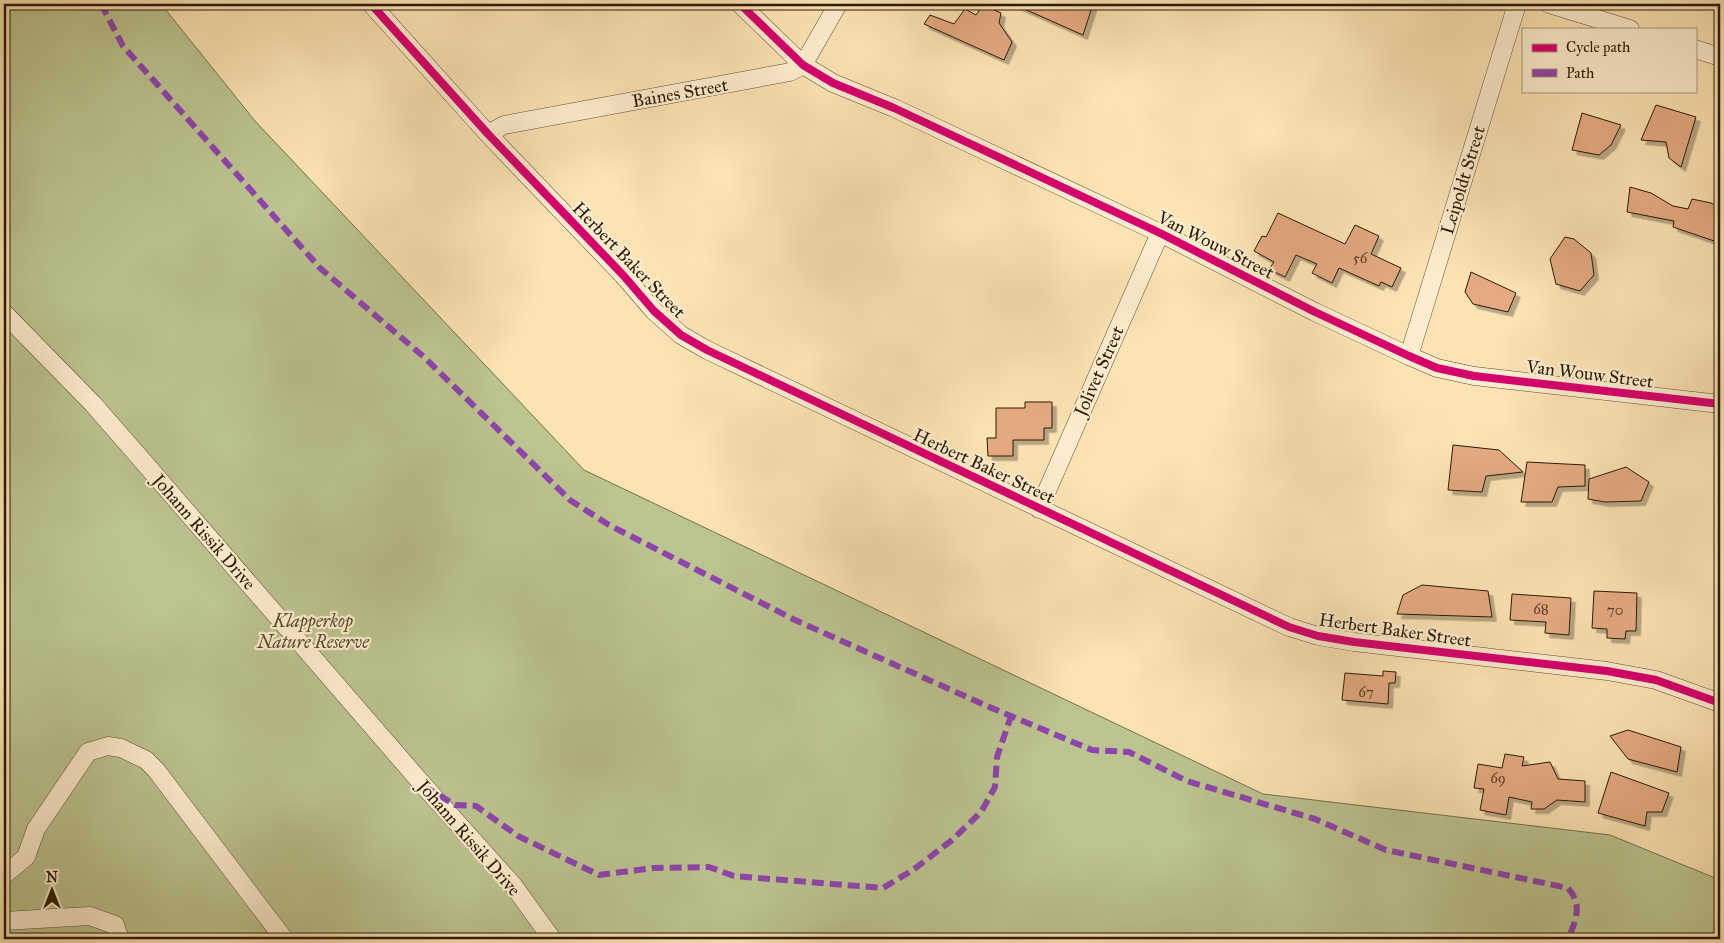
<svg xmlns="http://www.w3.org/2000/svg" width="1724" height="943" font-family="'IM FELL Great Primer',serif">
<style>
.green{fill:#bcc490;stroke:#726f4a}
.building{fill:#e5aa82;stroke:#291a04;filter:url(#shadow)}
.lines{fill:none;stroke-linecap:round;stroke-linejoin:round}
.minor-casing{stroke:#5e4c30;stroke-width:19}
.minor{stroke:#fdedce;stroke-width:18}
.quiet{stroke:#8e44ad;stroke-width:6;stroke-dasharray:12 6;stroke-linecap:butt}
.cycleway-casing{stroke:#fdedce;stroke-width:11}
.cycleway{stroke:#d6006c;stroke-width:8}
.labels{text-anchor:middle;stroke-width:4.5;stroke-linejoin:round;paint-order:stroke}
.number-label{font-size:15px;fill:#583e24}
.street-label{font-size:18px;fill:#291a04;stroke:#fdedce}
.park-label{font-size:18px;font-style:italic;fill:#554d2e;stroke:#fdedce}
</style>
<defs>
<filter id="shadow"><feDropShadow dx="4.5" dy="4.5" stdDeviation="0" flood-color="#0004"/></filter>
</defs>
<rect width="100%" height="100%" fill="#fce3b4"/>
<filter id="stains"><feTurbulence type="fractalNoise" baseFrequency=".004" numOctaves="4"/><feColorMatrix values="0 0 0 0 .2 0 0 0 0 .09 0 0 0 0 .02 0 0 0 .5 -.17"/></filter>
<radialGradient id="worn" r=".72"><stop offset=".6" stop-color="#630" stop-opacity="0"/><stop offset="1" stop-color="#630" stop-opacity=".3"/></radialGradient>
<path class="green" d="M4,4H161L255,121L584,470L1263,794L1610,835L1720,880V939H4Z"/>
<path class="building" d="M1013,4H1093L1083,35Z
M983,5L1001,13L999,23L1012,42L1004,60L924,24L930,15L954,24L965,9L976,15Z
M1656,105L1696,117L1681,167L1669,158L1666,142L1641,140Z
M1582,113L1621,125L1611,145L1599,155L1572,150Z
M1630,187L1651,193L1673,206L1688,209L1692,199L1711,203L1720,208V243L1673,227L1674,221L1627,212Z
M1278,213L1345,244L1355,225L1379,236L1371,254L1401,268L1392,287L1381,282L1379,286L1339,268L1332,283L1312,273L1317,264L1296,255L1285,277L1269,269L1274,262L1254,251L1262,236L1266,237Z
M1565,237L1574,239L1591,253L1594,275L1580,291L1556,284L1550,259Z
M1471,272L1516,293L1508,312L1473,304L1465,292Z
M1025,402H1052V428H1044V440H1013V456H988L987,438H996V408H1025Z
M1453,445L1499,450L1523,472L1486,476L1482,492L1448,490Z
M1527,462L1585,465V486L1558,487L1552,502H1521Z
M1626,467L1649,482L1641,501L1605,502L1588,499L1589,479Z
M1422,585L1488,591L1492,617L1397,614L1403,595Z
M1594,591L1637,593L1636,631H1626L1625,639L1607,638V629L1592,628Z
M1512,594L1571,598L1569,635L1545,633L1546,622L1510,620Z
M1383,671L1396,672L1395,683H1389L1388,704L1342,700L1345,673L1383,676Z
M1628,730L1681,747L1677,772L1628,759L1610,736Z
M1505,754L1524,757L1522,766L1550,762L1558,779L1585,781V802L1557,800L1544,809H1531L1532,802L1509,797L1506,815L1480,810L1484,789L1474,788L1478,764L1502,768Z
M1611,772L1669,793L1662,812H1647L1645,826L1598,813Z"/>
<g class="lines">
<g class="minor-casing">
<path id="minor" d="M371,4L488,134L623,275L654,311L681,335L707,350L1289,627L1318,636L1354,642L1607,671L1656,680L1720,703
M740,4L803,65L833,83L894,108L1160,233L1315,312L1409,356L1437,368L1474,376L1720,404
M1549,4L1630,29
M1695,49L1720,57
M488,134L504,125L790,72L803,65L838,4
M4,313L93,404L141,459L424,786L513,885L552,939
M1409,356L1517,4
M1039,509L1160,233
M4,875L26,857L36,829L88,752L108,746L121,748L146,760L156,770L284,939
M4,921L90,916L115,925L120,939"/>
</g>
<use href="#minor" class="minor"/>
<path class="quiet" d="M101,4L123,46L320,268L424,357L570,500L609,525L795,620L987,706L1092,750L1129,752L1187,781L1315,819L1386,850L1568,888C1583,905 1576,920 1568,939
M424,786L455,805L476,806L518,836L599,875L653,868L709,867L734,876L883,888L913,870L952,840L981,812L995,787L997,757L1011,716"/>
<g class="cycleway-casing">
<path id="cycleway" d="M371,4L488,134L623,275L654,311L681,335L707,350L1289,627L1318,636L1354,642L1607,671L1656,680L1720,703
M740,4L803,65L833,83L894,108L1160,233L1315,312L1409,356L1437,368L1474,376L1720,404"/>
</g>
<use href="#cycleway" class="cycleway"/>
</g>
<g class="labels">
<g class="number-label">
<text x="1360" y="263">56</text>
<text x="1541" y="614">68</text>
<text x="1615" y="615">70</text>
<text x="1366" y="697">67</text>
<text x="1498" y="783">69</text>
</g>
<g class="street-label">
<text transform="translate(680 93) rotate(-10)" y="6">Baines Street</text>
<text transform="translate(1463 180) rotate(-73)" y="6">Leipoldt Street</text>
<text transform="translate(1216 245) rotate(27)" y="6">Van Wouw Street</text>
<text transform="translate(629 260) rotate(46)" y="6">Herbert Baker Street</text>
<text transform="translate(1099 371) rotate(-66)" y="6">Jolivet Street</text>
<text transform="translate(1590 374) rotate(7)" y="6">Van Wouw Street</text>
<text transform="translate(984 466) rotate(25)" y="6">Herbert Baker Street</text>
<text transform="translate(204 532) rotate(49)" y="6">Johann Rissik Drive</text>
<text transform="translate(1395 630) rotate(8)" y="6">Herbert Baker Street</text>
<text transform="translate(469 838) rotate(49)" y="6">Johann Rissik Drive</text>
</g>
<g class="park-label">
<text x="313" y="627">Klapperkop<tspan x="313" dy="21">Nature Reserve</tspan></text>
</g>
</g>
<rect width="1724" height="943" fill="none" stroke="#fce3b4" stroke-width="20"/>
<rect x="5" y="5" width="1714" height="933" fill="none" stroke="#291a04" stroke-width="2.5"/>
<rect x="10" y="10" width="1704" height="923" fill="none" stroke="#291a04"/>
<rect x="1522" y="28" width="175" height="65" fill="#fdedce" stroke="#a8997d"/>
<rect x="1532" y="44" width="25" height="8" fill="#d6006c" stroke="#a8997d"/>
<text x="1566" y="52" font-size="15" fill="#291a04">Cycle path</text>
<rect x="1532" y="69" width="25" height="8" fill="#8e44ad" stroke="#a8997d"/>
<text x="1566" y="78" font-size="15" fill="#291a04">Path</text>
<g transform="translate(52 890)" stroke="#fdedce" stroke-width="4" paint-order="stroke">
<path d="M0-4L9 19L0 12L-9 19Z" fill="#291a04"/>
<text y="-8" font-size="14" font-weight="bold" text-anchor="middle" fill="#291a04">N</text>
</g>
<rect width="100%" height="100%" filter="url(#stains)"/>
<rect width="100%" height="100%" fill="url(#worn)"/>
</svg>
